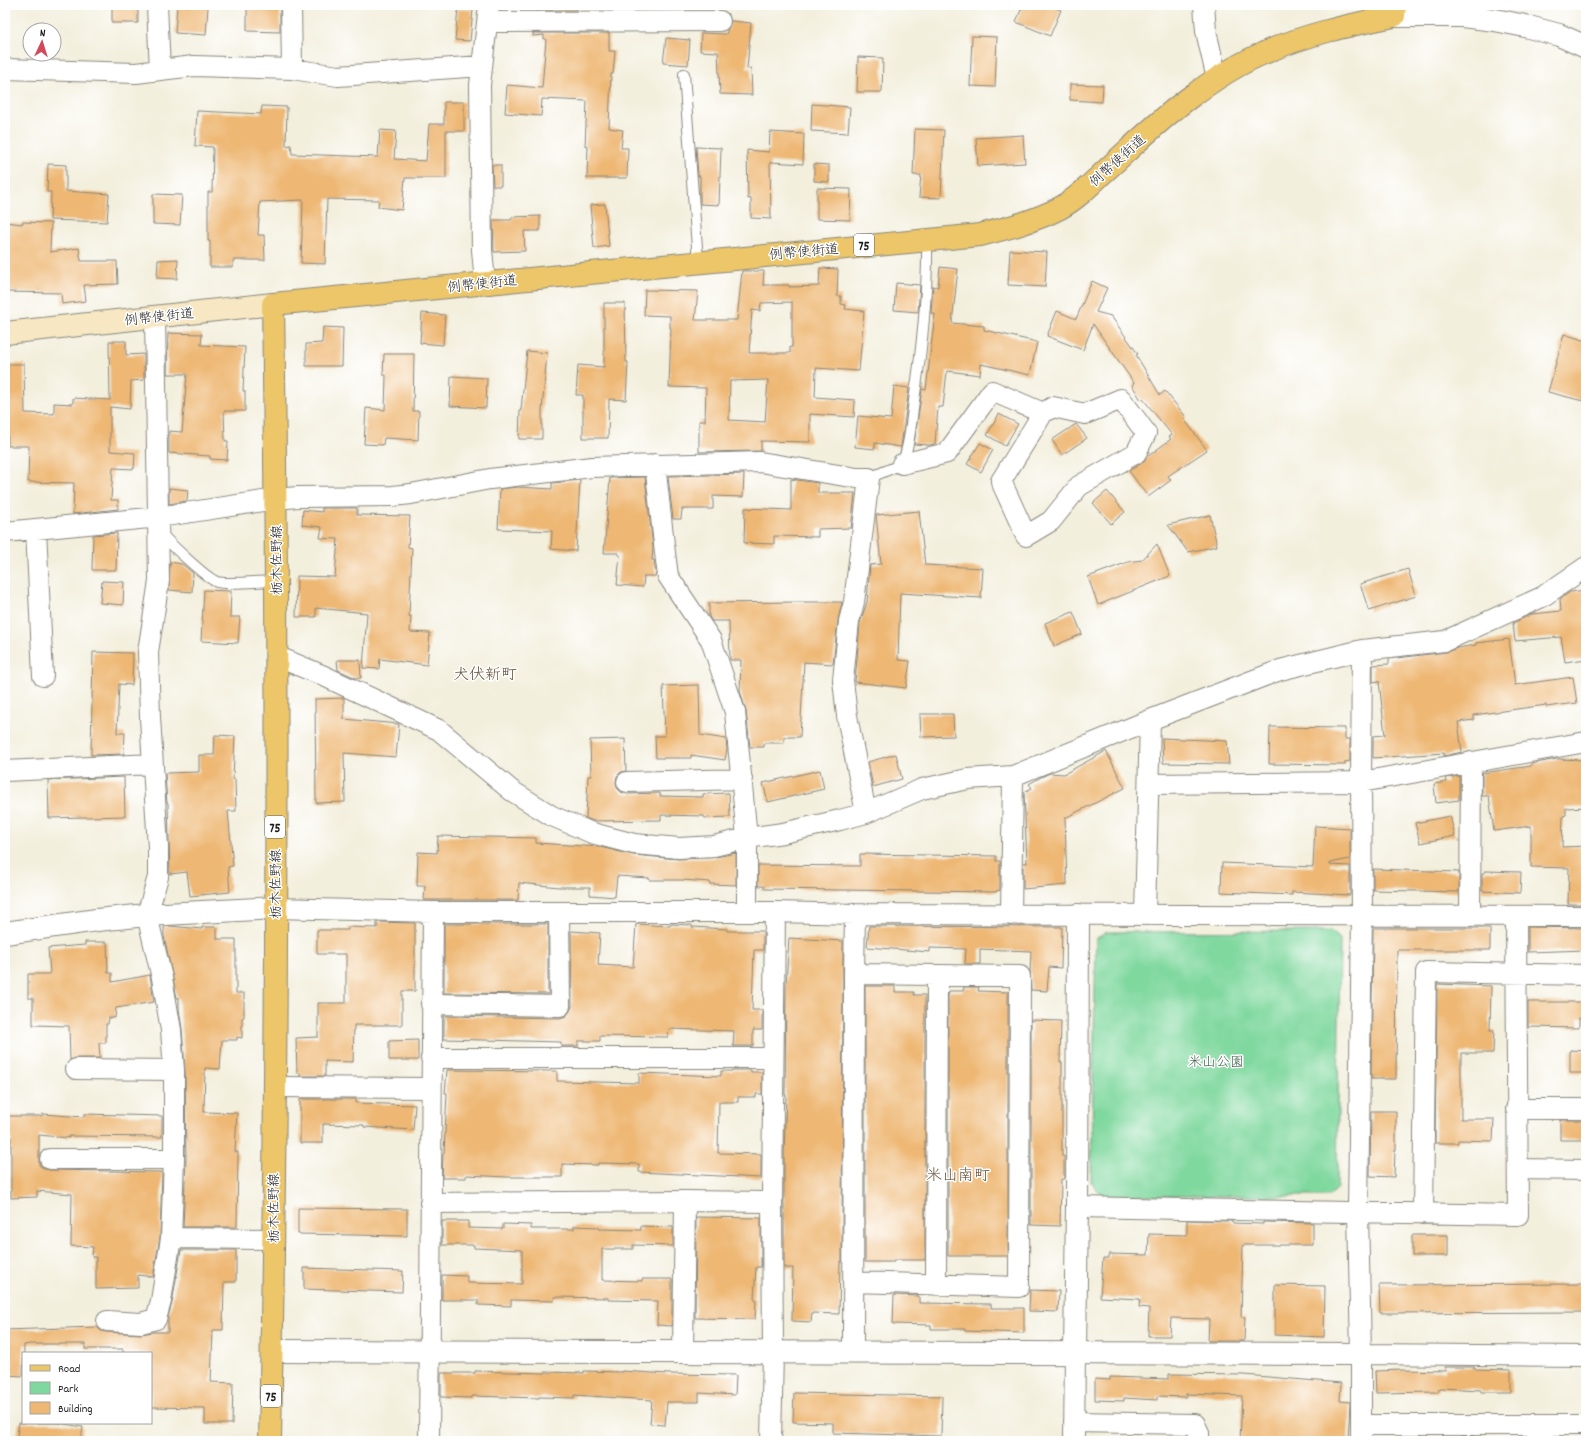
<svg xmlns="http://www.w3.org/2000/svg" width="1591" height="1446" font-family="Dekko,'Klee One',sans-serif">
<style>
.green{fill:#7fd89e;stroke:#4e7a5d}
.building{fill:#eeb773;fill-rule:evenodd}
.lines{fill:none;stroke-linecap:round;stroke-linejoin:round}
.service-casing{stroke:#88867c;stroke-width:12}
.minor-casing{stroke:#88867c;stroke-width:22}
.tertiary-casing{stroke:#88867c;stroke-width:24}
.secondary-casing{stroke:#88867c;stroke-width:24}
.primary-casing{stroke:#88867c;stroke-width:24}
.service{stroke:#fff;stroke-width:10}
.minor{stroke:#fff;stroke-width:20}
.tertiary{stroke:#fff;stroke-width:22}
.secondary{stroke:#f7e8c3;stroke-width:22}
.primary{stroke:#ecc669;stroke-width:22}
.labels{text-anchor:middle;stroke-width:3;stroke-linejoin:round;paint-order:stroke}
.shield{fill:#fff;stroke:#606060;stroke-width:1}
.shield-label{font-size:13px;font-weight:bold;fill:#1c1c1c}
.street-label{font-size:14px;fill:#1c1c1c;stroke:#fff}
.park-label{font-size:14px;fill:#3f5e4a;stroke:#fff}
.quarter-label{font-size:16px;fill:#66523a;stroke:#fff}
</style>
<rect width="100%" height="100%" fill="#fff"/>
<filter id="ink" filterUnits="userSpaceOnUse"><feTurbulence type="fractalNoise" baseFrequency=".025" numOctaves="2"/><feDisplacementMap in="SourceGraphic" scale="8" xChannelSelector="R" yChannelSelector="G"/><feConvolveMatrix kernelMatrix="1 2 1 2 8 2 1 2 1" color-interpolation-filters="sRGB"/></filter>
<filter id="wash" filterUnits="userSpaceOnUse"><feTurbulence type="fractalNoise" baseFrequency=".012" numOctaves="4" result="noise"/><feDisplacementMap in="SourceGraphic" scale="16" xChannelSelector="R" yChannelSelector="G"/><feGaussianBlur stdDeviation="0.9" result="paint"/><feColorMatrix in="noise" values="0 0 0 0 0 0 0 0 0 0 0 0 0 0 0 0 0 1.4 0 .05"/><feComposite in="paint" operator="in"/></filter>
<g filter="url(#wash)">
<rect width="100%" height="100%" fill="#f3efdd"/>
<path class="green" d="M1331,931L1340,939L1337,1188L1329,1196H1103L1091,1182L1096,939L1106,932Z"/>
<g id="blocks">
<path class="building" d="M112,5H138V23H112Z
M177,5L208,7L206,35L175,33Z
M247,5L280,6V32L247,31Z
M535,5H578L577,10H535Z
M1023,5H1047L1061,10L1050,36L1016,22Z
M458,9L473,10L470,41L455,40Z
M731,21L751,23L747,69L751,68L752,95L720,94L718,52L700,51L701,33L726,34Z
M533,33H609V51H615L613,74H611L609,128L623,130L621,148H628L627,178H587L588,147L585,146L587,101L542,99L541,116L505,113L507,85L542,88L546,39H544V35L533,36Z
M972,36L997,37L995,87L970,86Z
M666,38L690,40L688,65L663,63Z
M858,57L883,58L882,92H857Z
M1070,84L1103,85L1102,102L1070,100Z
M444,102H464V131H446V178H405L402,210L378,207L379,200L327,199L325,264L301,263L303,200L260,202L258,235H264L265,260H233V267H210V241H208V192H212L213,147L195,146L197,111L261,114L262,106L287,107L286,146L291,145L292,154L378,157L380,130L396,131L394,159L426,161L429,124H444Z
M812,104L850,107L848,133L811,131Z
M915,129L944,130L941,198L919,197L921,175H913Z
M770,132L804,134L803,164L770,162L771,219L751,218V198L748,199L747,150L769,152Z
M1023,135L1025,163L978,166L976,138Z
M696,147L721,148L719,205L700,204V176H698Z
M48,164L66,165V191L109,194L107,222L50,220L51,192H47Z
M814,164L829,165V182L814,181Z
M492,165H501V186H493Z
M817,188L851,189L850,220L817,219Z
M153,194L182,195L180,225L153,224Z
M605,204L609,246L594,248L590,205Z
M540,216V231H524L525,251L494,252L493,220H511L512,217Z
M5,222L22,224V222L51,223L50,252L79,248L81,261H117L118,284L84,285L86,301L62,304L61,293L5,292Z
M1010,250L1047,252L1045,287L1008,285Z
M178,259L177,279L157,278L158,260Z
M940,267L958,269L952,323L984,326V330L1037,342L1030,375L981,364L980,375L947,371L943,407H938L935,444L930,445L914,444L922,389L926,390L935,314L931,313L933,286L938,287Z
M820,268L838,269L837,296H841V304L846,305L845,309L864,311L859,371L816,368L815,397L855,400L854,417L810,414V442L761,441V451L699,452V421H705L706,388L669,387L671,328H670V316L644,315L645,290L698,291L695,320H737L742,271H764L763,285H789V287L819,286ZM792,302V347H790V353H749L752,310L760,311L761,303ZM768,380L765,422L729,420L730,381Z
M1092,281L1107,288L1096,312L1111,316L1138,354L1136,355L1160,395L1165,391L1186,417L1184,419L1207,450L1168,476L1171,480L1148,497L1147,493L1146,494L1129,471L1142,463L1147,457L1171,439L1169,437L1172,435L1143,399L1141,400L1132,385L1134,383L1093,324L1083,350L1047,336L1057,311L1076,319Z
M896,283L920,285L918,312L894,310Z
M604,303H625L626,362H628L626,400L609,399L608,438H583V395H576L578,365L604,367Z
M422,313L445,315L443,345L420,343Z
M323,327L343,328L342,366H306V344L322,343Z
M168,333L202,334L201,345L245,347L243,391H245V411H224L225,441H228L227,460L210,459V456L169,453V431L182,432L187,374H167Z
M1564,334L1586,341V389L1583,401L1548,392Z
M109,341H126V355L144,354V380L131,381L130,409L110,407V451L135,453L134,469L113,468L111,500H118V509L73,514L74,483L28,482L29,446H8L7,386H5V364H24L25,413L54,414V403L73,404V398L110,400Z
M527,351L547,353L542,411V439H519L520,410H521Z
M384,354H414L413,411H419L418,440L384,438L383,445L364,444L366,408L385,410L386,375H383Z
M451,376L487,378L486,408L450,406Z
M894,386L909,388L901,447L875,443V449L855,447L858,416L891,419Z
M999,414L1018,424L1005,446L987,435Z
M1076,424L1087,438L1062,455L1052,440Z
M980,443L993,450L981,472L967,464Z
M744,474L743,497L713,496V509H682L681,519H673L668,476Z
M645,477L653,548L652,560H654L656,576H644L643,587L617,585L620,555H618V553H604L610,478Z
M791,479L818,483V493H855L851,528L818,529V537L774,536V544L744,543L745,508L791,510Z
M580,480L576,551L551,549L552,531L498,529L500,489L518,487L552,489V483Z
M169,488L188,490L187,501L169,504Z
M1107,491L1125,512L1111,524L1093,503Z
M322,508H357V515L410,516L408,547L412,548L409,616H411L410,632L430,633L427,665L380,659L379,669L363,668L367,613L316,608V617H296L297,576L335,577L338,539L320,538L322,527L302,525L303,510L322,512Z
M919,511L925,565L983,568L981,598L900,593L898,660L910,661L906,688L855,682L860,623L867,602L870,565L881,564L876,515Z
M1210,515L1217,546L1188,552L1168,525Z
M117,533L116,570H92L93,535Z
M1157,544L1170,576L1098,605L1088,577L1128,562L1142,560Z
M170,562L182,564L193,573L192,592L169,590Z
M1408,569L1416,596L1369,611L1360,584Z
M102,581L124,582L123,605L100,603Z
M204,590L231,591L230,617H240L238,643L201,641Z
M1586,590V659L1565,662L1561,637L1515,641L1513,623L1532,614L1561,611L1560,599L1570,592Z
M802,602H842L838,620L833,664L804,662L800,737H784V743H764V747H750L746,711L740,691L741,660H730L729,621H712L709,617V603Z
M1073,612L1082,634L1054,646L1045,623Z
M1509,639L1515,685L1573,677L1577,703L1546,707V705L1474,715V720L1458,722L1462,752L1444,756V753L1373,758V736L1385,735L1379,681L1373,682V665L1389,664V659L1446,652L1458,648L1476,645V643Z
M93,652L133,653L132,685L119,684L117,733H125L124,754L91,755Z
M337,660H360L361,678H356L338,670Z
M699,685L700,735L726,739L727,749L725,760L691,755V758H656L655,736H665L663,686Z
M344,698V719L399,724L396,757L344,753L345,802L316,803L315,699Z
M920,714H953L954,736L921,737Z
M1270,727L1345,728V739H1350V761L1345,762V765L1269,764Z
M215,735L235,736L233,779H235L236,811H228L233,866L228,867L230,892L190,896L187,872L170,874L168,803H167L165,773L199,772V755H214Z
M1162,738L1227,741L1229,764L1163,763Z
M625,739L626,771L621,772L617,776L616,782L617,788L621,792L627,794L660,793V796L703,797V794L729,793L730,817L704,818V816L661,815V820L593,821L586,818L588,776H591L590,740Z
M1106,751L1125,788L1065,818L1067,885L1023,889V863H1027L1024,792L1032,788L1029,784L1041,777L1050,773L1064,774Z
M896,754L902,779L873,787L868,762Z
M1557,759L1586,760V807L1566,808V815L1563,816L1562,847L1586,846V904H1568L1569,868L1531,867V826L1494,831L1489,796H1482V773L1531,766V764Z
M820,770L824,789L768,802L763,783Z
M1459,776V800L1436,803L1434,784L1447,782L1446,778Z
M124,777L125,816L49,818L48,780Z
M1450,816L1455,836L1420,843L1415,823Z
M1315,826L1350,828V859L1330,863V865L1350,866V895L1292,892V895L1221,892L1222,863L1313,867Z
M438,836L536,838V843L600,847L633,855L678,859L711,858L736,853V885L709,884L710,882L682,880H649V878L617,876L615,897L590,895V887H559L519,883L518,900H424L425,886H417L418,852L437,853Z
M860,854L996,856V861H1000V890L996,891V892L764,889V886H758V865L860,866Z
M1373,869L1459,872V892L1373,890Z
M1485,871L1521,872L1520,893L1482,891V873H1485Z
M377,922L415,923V991H402V1025H354L353,1062L325,1061V1076H300V1073H297L296,1038L318,1037V1003H346V954H317V930H348V927L377,928Z
M444,924H548V994L444,993Z
M636,924L670,926L671,924L692,925V927L727,929V931H763V950H754L752,1010H762V1030H753V1046H733L734,1031L669,1029L668,1037L600,1036V1041H578V1046H561V1042L444,1039V1016L560,1018L566,1016L570,1011L572,1006L571,931L600,933L598,965L633,967Z
M170,926L202,929V927H217V939H236V993H244V1017L242,1018V1038L237,1037V1040H222L220,1069L205,1068L204,1112L237,1113L235,1152H238L237,1227H183L186,1159L185,1069L182,1029L179,1009V998H177L164,936V927Z
M869,926L1062,927L1061,968L1049,967L1047,991L1031,990L1030,971L1031,951L980,949V964H965L966,949L930,948V952L867,947Z
M1528,927L1586,928V950L1528,952Z
M1373,928H1490V950H1397L1396,1079H1371Z
M789,938L843,941L842,1262H840L839,1314L812,1313L811,1322L792,1321L793,1268H784V1155L786,1095H785L786,984Z
M85,942H107L108,973H112V982L150,975L154,1002L116,1008L115,1018L109,1017L108,1024H106V1043H99L100,1058H76L70,1060L69,1026L33,1025V998H28V974H50L48,948L85,945Z
M1437,984L1491,986L1490,1030H1494L1493,1053H1461V1119H1494L1493,1141L1458,1140V1143H1435Z
M865,986H895V992H914V995H925V1260H894V1262H865Z
M964,987H979L978,991L1008,992V1256H948V996L949,991H963Z
M1528,1002H1586V1018H1579V1028L1528,1027Z
M1031,1020L1061,1021L1060,1062H1062V1156H1064V1179H1061L1060,1226L1031,1225Z
M418,1040V1060H389V1041Z
M1570,1050L1586,1051V1073H1570Z
M447,1070L557,1071V1081L639,1083V1073L721,1076V1071H732V1070H751V1072H762V1094H756V1097H738V1102H719L718,1153L761,1154V1178L639,1172V1164L598,1163V1165L562,1164V1177H507L466,1175V1178H442L443,1153H444L447,1093H445Z
M300,1099H356V1103L415,1105L413,1130L364,1127V1125L323,1124V1143H300Z
M1371,1111H1396V1150H1395L1394,1177L1370,1176Z
M43,1114L84,1117V1114L162,1116V1137L69,1136V1138L39,1135V1165L45,1169L50,1170L162,1172L160,1237L153,1277L138,1275V1288L96,1289V1257H92L93,1247L71,1246L72,1194L37,1191V1197L11,1198V1137H8V1116H42Z
M1560,1120H1586V1140H1560Z
M298,1208L407,1209V1236L298,1234Z
M696,1217L761,1218V1267H756L754,1299H756L755,1319L695,1318Z
M1187,1220L1232,1221V1223L1263,1224V1222L1313,1223V1245H1243L1241,1317H1245L1244,1341H1208L1209,1319L1171,1318L1170,1336H1148L1149,1308L1139,1307L1140,1299L1100,1297L1103,1258H1109V1254L1148,1255L1149,1234L1187,1235Z
M442,1221H468V1228L503,1229V1224L531,1225V1229H574V1226L599,1227V1229L641,1230V1226L673,1227V1246L633,1245V1249H602V1280L642,1281V1279H672V1326L657,1325L658,1301L608,1300V1298L554,1297V1301L511,1300V1306L478,1305V1300H442V1275L467,1276V1283L522,1284V1250L474,1248V1245H442Z
M1412,1235H1448V1256H1412Z
M181,1250H236V1282H224L223,1330H213L211,1382L233,1383L232,1424H205V1408L151,1407V1353H123V1349H85V1344H30L24,1345L23,1376L5,1375V1330L97,1327L101,1331L106,1332L141,1334L153,1332H168V1317L172,1303Z
M304,1268L403,1271L402,1292L304,1289Z
M1586,1284V1312L1380,1313L1379,1285Z
M1275,1285L1325,1286L1324,1337L1275,1335Z
M1030,1290L1059,1291L1058,1312L1029,1311Z
M894,1295L919,1296V1303L991,1304V1308H1024V1333L965,1331V1329H931V1325L893,1324Z
M1445,1367H1475V1369L1511,1370V1392H1481V1390L1439,1388L1438,1392L1376,1393L1375,1371L1403,1370L1445,1371Z
M475,1371L545,1373V1372L584,1373V1371L622,1372V1371L668,1374L736,1375L735,1395L699,1393V1402H667L665,1425L650,1424L652,1400L574,1395V1398L539,1397V1398L472,1396V1398L441,1397V1373H475Z
M1169,1374L1244,1375L1341,1383L1340,1401L1350,1402L1348,1441H1240L1242,1396L1186,1394V1397L1157,1396V1400L1124,1398V1401L1095,1400V1379L1110,1380V1377L1169,1379Z
M794,1393L942,1396L941,1436L833,1433V1423L793,1422Z
M19,1423H58L83,1427L81,1441H16Z"/>
</g>
</g>
<g filter="url(#ink)">
<use href="#blocks" fill-opacity="0" stroke="#88867c" stroke-width="1"/>
<g class="lines">
<g class="service-casing">
<path id="service" d="M684,74L698,261
M869,478L902,464C910,444 911,422 914,401C922,348 928,293 927,239
M159,531C168,542 206,578 217,582C226,585 264,581 276,581"/>
</g>
<g class="minor-casing">
<path id="minor" d="M1204,5L1206,31L1217,79
M487,22L720,21
M5,69L136,73L160,70L157,5
M292,69L338,76L482,66
M160,70L194,66L292,69L291,5
M485,282L482,250L480,85L489,5
M655,464L665,553L668,576L711,640L735,712L747,838V912
M902,464L947,453L992,391L1043,413L1001,481L1026,536L1051,521L1079,486L1136,453L1146,433L1121,399L1085,414L1053,407L1043,413
M36,529L43,676
M5,532L159,517L276,499L298,497L393,496L411,494L490,479L592,467L760,462L857,478H869L854,602L849,621L843,680L847,716L866,813
M276,656L324,676L439,730L512,791L552,816L592,833L634,844L679,848L714,846L747,838L783,833L840,820L866,813L922,789L968,779L1013,776L1150,720L1280,670L1362,650L1445,641L1542,597L1586,567
M5,771L153,764
M627,782L742,779
M1149,784L1361,782L1586,742
M275,908L433,912H775L855,914L1586,916
M1011,915L1013,776
M1145,915L1150,720
M1470,916L1471,762
M431,1004L560,1006L559,912
M431,1058H773
M76,1069L174,1070
M274,1087L431,1088
M1516,1109H1586
M50,1159H174
M1518,1169L1586,1170
M430,1203L685,1201L772,1202
M1077,1207L1518,1215L1516,916
M1423,1214L1426,972L1586,975
M171,1238L273,1239
M853,1282L1019,1287L1020,976L854,974
M936,1285L937,975
M107,1321L141,1323L156,1319L161,1301L171,1238L174,1159V1070L171,1030L162,978L147,915L158,877V847L150,717L148,652L159,581L155,316
M683,1352L685,1201
M853,1353L854,974L855,914
M1361,1354L1586,1356
M1074,1422L1195,1424L1199,1433V1441
M1361,1425H1586
M429,1441L433,912
M771,1441L773,1353L772,1202L775,912
M1074,1441L1075,1353
M1361,1441V1354L1358,1211L1362,915L1361,782L1362,650"/>
</g>
<g class="tertiary-casing">
<path id="tertiary" d="M1394,16H1462L1495,20L1525,26L1559,35L1586,47
M5,933L97,920L147,915L275,908
M272,1351L1361,1354
M1075,1353L1077,1207L1078,915"/>
</g>
<g class="secondary-casing">
<path id="secondary" d="M5,333L273,304"/>
</g>
<g class="primary-casing">
<path id="primary" d="M270,1441C277,1062 279,683 273,304L980,235C1008,228 1035,221 1060,208C1077,199 1091,184 1104,172C1132,147 1159,120 1189,98C1212,81 1237,64 1264,53C1306,34 1350,25 1394,16L1395,5"/>
</g>
<use href="#service" class="service"/>
<use href="#minor" class="minor"/>
<use href="#tertiary" class="tertiary"/>
<use href="#secondary" class="secondary"/>
<use href="#primary" class="primary"/>
</g>
</g>
<g class="labels">
<g class="shield">
<rect x="854" y="234" width="20" height="22" rx="3"/>
<rect x="265" y="816" width="20" height="22" rx="3"/>
<rect x="261" y="1385" width="20" height="22" rx="3"/>
</g>
<g class="shield-label">
<text x="864" y="250">75</text>
<text x="275" y="832">75</text>
<text x="271" y="1401">75</text>
</g>
<g class="street-label">
<text transform="translate(1117 160) rotate(-42)" y="5">例幣使街道</text>
<text transform="translate(804 251) rotate(-5)" y="5">例幣使街道</text>
<text transform="translate(482 283) rotate(-6)" y="5">例幣使街道</text>
<text transform="translate(159 316) rotate(-6)" y="5">例幣使街道</text>
<text transform="translate(276 560) rotate(-90)" y="5">栃木佐野線</text>
<text transform="translate(275 884) rotate(-90)" y="5">栃木佐野線</text>
<text transform="translate(273 1208) rotate(-90)" y="5">栃木佐野線</text>
</g>
<g class="park-label">
<text x="1216" y="1066">米山公園</text>
</g>
<g class="quarter-label">
<text x="485" y="679">犬伏新町</text>
<text x="958" y="1180">米山南町</text>
</g>
</g>
<rect width="1591" height="1446" fill="none" stroke="#fff" stroke-width="20"/>
<rect x="22" y="1352" width="130" height="72" fill="#ffffff" stroke="#a4a4a4"/>
<rect x="30" y="1365" width="20" height="6" fill="#ecc669" stroke="#a4a4a4"/>
<text x="58" y="1372" font-size="12" fill="#1c1c1c">Road</text>
<rect x="30" y="1382" width="20" height="12" fill="#7fd89e" stroke="#a4a4a4"/>
<text x="58" y="1392" font-size="12" fill="#1c1c1c">Park</text>
<rect x="30" y="1402" width="20" height="12" fill="#eeb773" stroke="#a4a4a4"/>
<text x="58" y="1412" font-size="12" fill="#1c1c1c">Building</text>
<g transform="translate(42 42) rotate(4)"><circle r="19" fill="#ffffff" stroke="#a4a4a4"/>
<path d="M0-3L7 15L0 10L-7 15Z" fill="#d1495b"/>
<text y="-6" font-size="11" font-weight="bold" text-anchor="middle" fill="#1c1c1c">N</text>
</g>
</svg>
